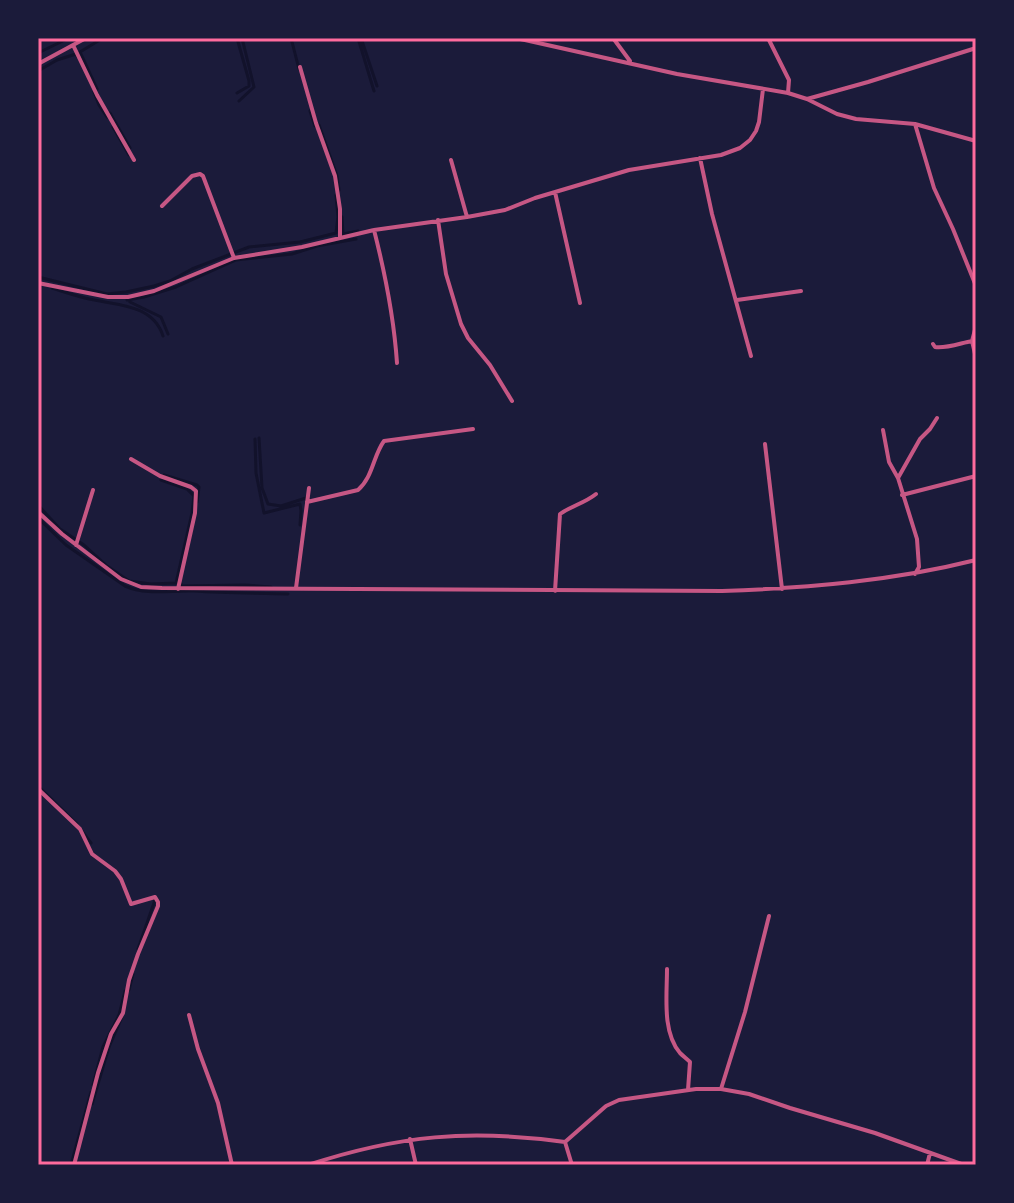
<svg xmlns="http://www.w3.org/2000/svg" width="1014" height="1203" font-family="Quicksand,sans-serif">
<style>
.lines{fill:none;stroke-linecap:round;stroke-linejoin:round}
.stream{stroke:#12122b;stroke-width:3}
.minor{stroke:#c65784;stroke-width:4}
.neatline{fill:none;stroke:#ff6b9d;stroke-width:3}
</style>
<rect width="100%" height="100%" fill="#1b1b3a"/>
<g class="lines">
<path class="stream" d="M291,38L299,69
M358,38L374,91
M361,38L377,86
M38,53L69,38
M38,71L57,60L76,54L77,56
M97,89L80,52L103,38
M94,92L99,105L107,117
M237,93L249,86V81L237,38
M239,101L254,87L242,38
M310,111L315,126
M110,113L130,148
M319,125L337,176L339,190
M113,127L129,155
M342,217L343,234L358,231
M38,277L107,294L126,292L154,286L170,281L192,269L249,247L300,242L336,233L338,217L336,195
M52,288C64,292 76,296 89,299C116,305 153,304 163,336
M127,300L144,297L176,287L236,260L292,254L317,246L356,239
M130,302L161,317L168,334
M259,438L262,488L268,504L281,506L306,498
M255,439L256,473L264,513L300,504L301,511L300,525
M164,475L197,485L199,487L197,502
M38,505L60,529L84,545L107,566L129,581L151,584L176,583L192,513L194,496L187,489L161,480
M38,518L66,545L125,586C148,596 170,590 194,591C225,593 257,593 288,594
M181,584V586L245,585L271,587
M38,786L77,824
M81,830L91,843
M138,949L155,900
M129,990L133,974
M93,1085L103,1047L119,1015L125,991
M92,1104L109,1047L122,1017
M71,1165L91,1092"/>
<path class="minor" d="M516,38L677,74L788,93L807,99L837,114L856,119L915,124L976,141
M613,38L630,61
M768,38L789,80L788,93
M73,45L97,95L134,160
M38,64L86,38
M300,67L316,123L335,176L340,209V238
M807,99L868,82L976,48
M915,124L934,188L953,229L976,286
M700,158L712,214L751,356
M451,160L467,217
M555,192L580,303
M162,206L192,176L200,174L203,176L234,258
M438,220L446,274L461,324L468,338L490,365L512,401
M374,230C385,273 394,319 397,363
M38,283L108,297H128L154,291L234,258L302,247L374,230L467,217L505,210L535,198L629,170L721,155L740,148L750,140L756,131L759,122L763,89
M737,300L801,291
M976,326L972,341L976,358
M933,344L935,347C945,349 961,343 972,341
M883,430L889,462L898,478L917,539L919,567L915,574
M765,444L782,589
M131,459L160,476L191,487L196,491L195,513L178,589
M898,478L920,439L930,429L937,418
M902,495L976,476
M307,502L358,490C373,477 373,456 384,441L473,429
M38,512L62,534L121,579L141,587L162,588L722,591C808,588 892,581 976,560
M76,545L93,490
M296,588L309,488
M555,591L560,514C571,506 585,503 596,494
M38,789L80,829L92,854L115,871L121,879L131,904L155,897L158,902V906L138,954L129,980L123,1013L111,1034L98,1073L74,1165
M667,969C667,996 662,1032 680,1053C683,1056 687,1059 690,1062L688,1090
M189,1015L198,1049L218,1103L232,1165
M721,1089L745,1012L769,916
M410,1139L416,1165
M565,1142L606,1106L619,1100L696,1089H721L749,1094L790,1108L875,1133L964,1165
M308,1165C399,1135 470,1129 565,1142L572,1165
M927,1165L930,1153"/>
</g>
<rect width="1014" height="1203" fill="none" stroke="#1b1b3a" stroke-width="80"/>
<rect x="40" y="40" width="934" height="1123" class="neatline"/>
</svg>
